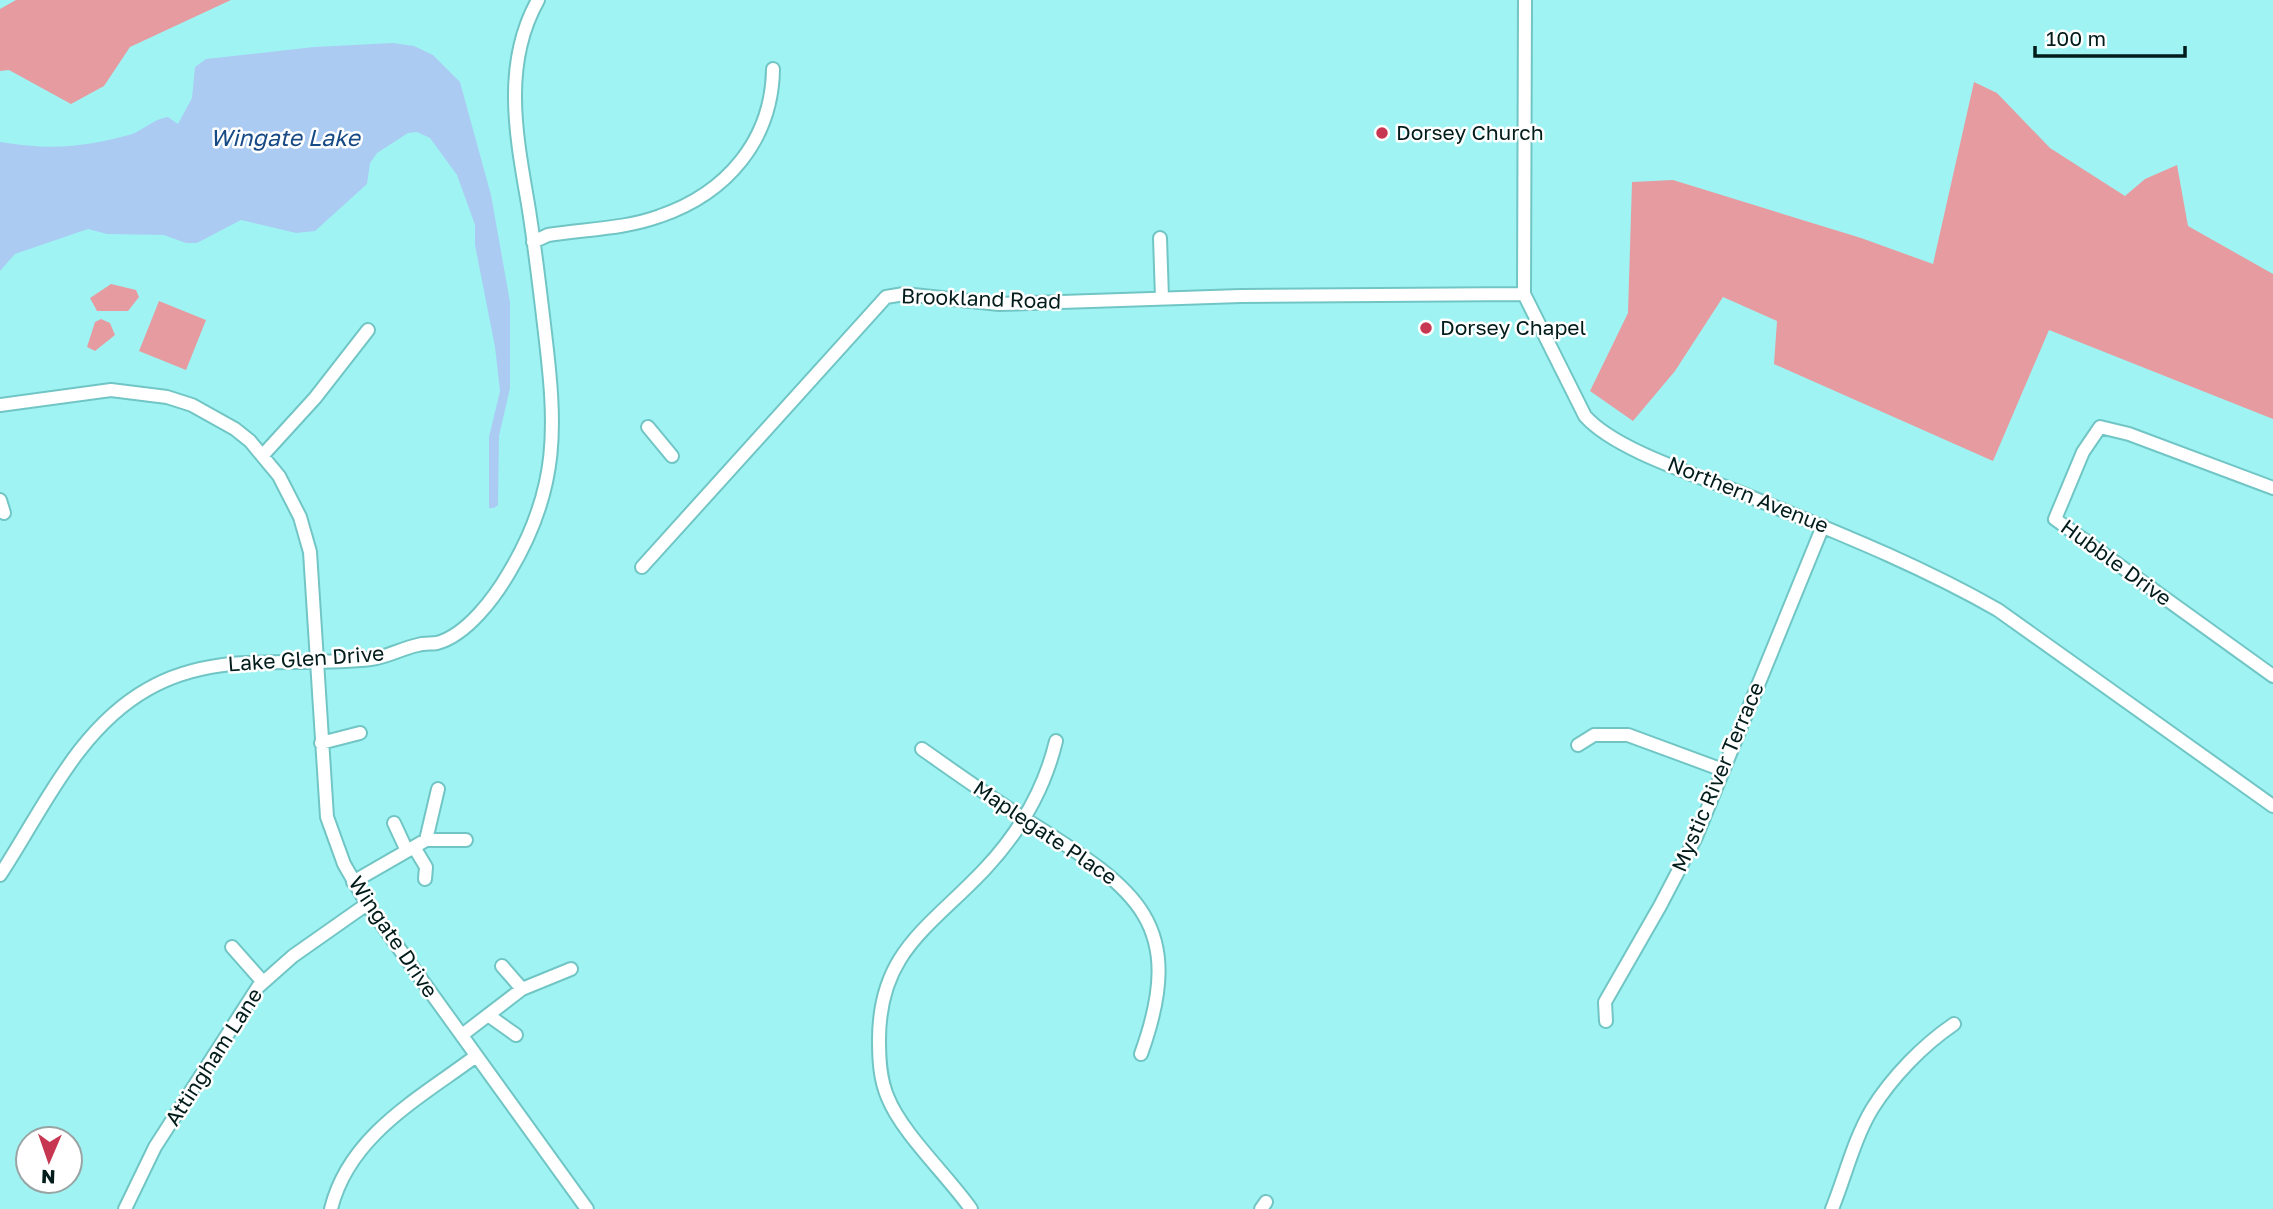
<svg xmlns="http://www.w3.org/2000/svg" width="2273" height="1209" font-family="'Golos Text',sans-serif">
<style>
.green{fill:#e69ba0}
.water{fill:#abcbf3}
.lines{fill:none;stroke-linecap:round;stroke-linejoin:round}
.street-casing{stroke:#71c6c5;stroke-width:16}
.street{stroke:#fff;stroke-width:12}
.poi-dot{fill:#c83752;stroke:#fff;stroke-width:2.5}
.labels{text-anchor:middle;stroke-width:5;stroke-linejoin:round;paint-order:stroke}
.poi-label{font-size:21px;fill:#011c1b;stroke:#fff;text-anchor:start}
.street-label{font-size:21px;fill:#011c1b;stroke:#fff}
.water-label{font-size:23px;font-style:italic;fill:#184a85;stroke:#fff}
</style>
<rect width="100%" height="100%" fill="#9ff4f3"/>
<path class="green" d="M16,0H231L130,47L104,86L71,104L9,70L0,71V9Z
M1974,82L1997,93L2050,148L2125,196L2145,179L2177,165L2188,226L2273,274V419L2049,330L1993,461L1774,364L1777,321L1723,297L1675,371L1633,421L1590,391L1628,313L1632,182L1673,180L1861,238L1933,264Z
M111,284L136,290L139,297L128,311H97L90,298Z
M159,301L206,320L186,370L139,351Z
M101,319L110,323L115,335L95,351L87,347L95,322Z"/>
<path class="water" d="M393,43L414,46L433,55L460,82L491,195L510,302V388L499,436L498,505L494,508H489V437L500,391L495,347L475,245V225L457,175L430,138L417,132L408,133L377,153L370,163L367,184L315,231L296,233L241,220L197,243H186L164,235L107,234L88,229L15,254L0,271V142C51,150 79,148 129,135C143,131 153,119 168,117L178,124L192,98L195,67L206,59L314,47Z"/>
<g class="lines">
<g class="street-casing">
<path id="street" d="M1525,0L1524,294L1585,416C1615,450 1697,475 1741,493C1828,529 1916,563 1998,610L2273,806
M1160,238L1162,298
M533,242L548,235C585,229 625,229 660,216C727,193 772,140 773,69
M0,405L111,390L167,397L192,405L235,429L250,441L279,476L300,517L310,552L327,817L344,864L367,904L587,1209
M648,427L672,456
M263,455L315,398L368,330
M2273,488L2129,434L2100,427L2083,452L2055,519L2273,676
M0,500L4,513
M642,567L886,297L904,294L999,304L1241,296L1524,294
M321,743L360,733
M1578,745L1594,735H1628L1723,770
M922,749C959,775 995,801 1033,824C1137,889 1188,924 1141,1054
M394,823L407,851
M426,840L438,789
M414,847L426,867L425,879
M0,875C43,810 77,729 148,689C218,649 295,668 371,659C388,657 402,648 418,645C424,643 431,644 437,643C467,635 495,597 510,571C560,487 556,425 545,333C540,290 535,247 528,204C516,135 502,64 538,0
M353,882L426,840H466
M232,947L263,982
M502,966L522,989
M488,1015L516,1035
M1606,1021L1605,1002L1660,906L1696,837L1823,526
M462,1035L522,989L571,969
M125,1209L155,1147L258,987L293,956L367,904
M331,1209C349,1135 420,1098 476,1056
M971,1209C947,1175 902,1133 888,1098C880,1080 879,1060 879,1040C879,952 929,928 984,870C1019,833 1044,791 1056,741
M1261,1209L1266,1202
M1832,1209C1845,1177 1854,1139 1872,1109C1892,1077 1923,1045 1954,1024"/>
</g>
<use href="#street" class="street"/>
</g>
<g class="poi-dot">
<circle cx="1382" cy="133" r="7"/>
<circle cx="1426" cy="328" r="7"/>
</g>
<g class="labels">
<g class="poi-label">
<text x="1396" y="140">Dorsey Church</text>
<text x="1440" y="335">Dorsey Chapel</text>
</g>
<g class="street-label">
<text transform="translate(981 299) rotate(2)" y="7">Brookland Road</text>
<text transform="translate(1748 495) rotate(22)" y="7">Northern Avenue</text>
<text transform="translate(2116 563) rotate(36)" y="7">Hubble Drive</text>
<text transform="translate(306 659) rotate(-4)" y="7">Lake Glen Drive</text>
<text transform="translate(1718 777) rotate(-67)" y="7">Mystic River Terrace</text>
<text transform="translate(1045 833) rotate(34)" y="7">Maplegate Place</text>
<text transform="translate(393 937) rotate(56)" y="7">Wingate Drive</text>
<text transform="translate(214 1057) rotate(-57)" y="7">Attingham Lane</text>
</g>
<g class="water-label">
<text x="285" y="146">Wingate Lake</text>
</g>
</g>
<g transform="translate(49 1160) rotate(182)"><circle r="33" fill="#ffffff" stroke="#99a4a4" stroke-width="2"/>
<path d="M0-5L12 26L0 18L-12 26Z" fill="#c83752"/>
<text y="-10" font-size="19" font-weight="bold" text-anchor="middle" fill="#011c1b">N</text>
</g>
<path d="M2035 46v10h150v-10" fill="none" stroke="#011c1b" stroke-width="3.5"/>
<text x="2046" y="46" font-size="21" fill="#011c1b" stroke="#ffffff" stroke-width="5" paint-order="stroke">100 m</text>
</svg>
